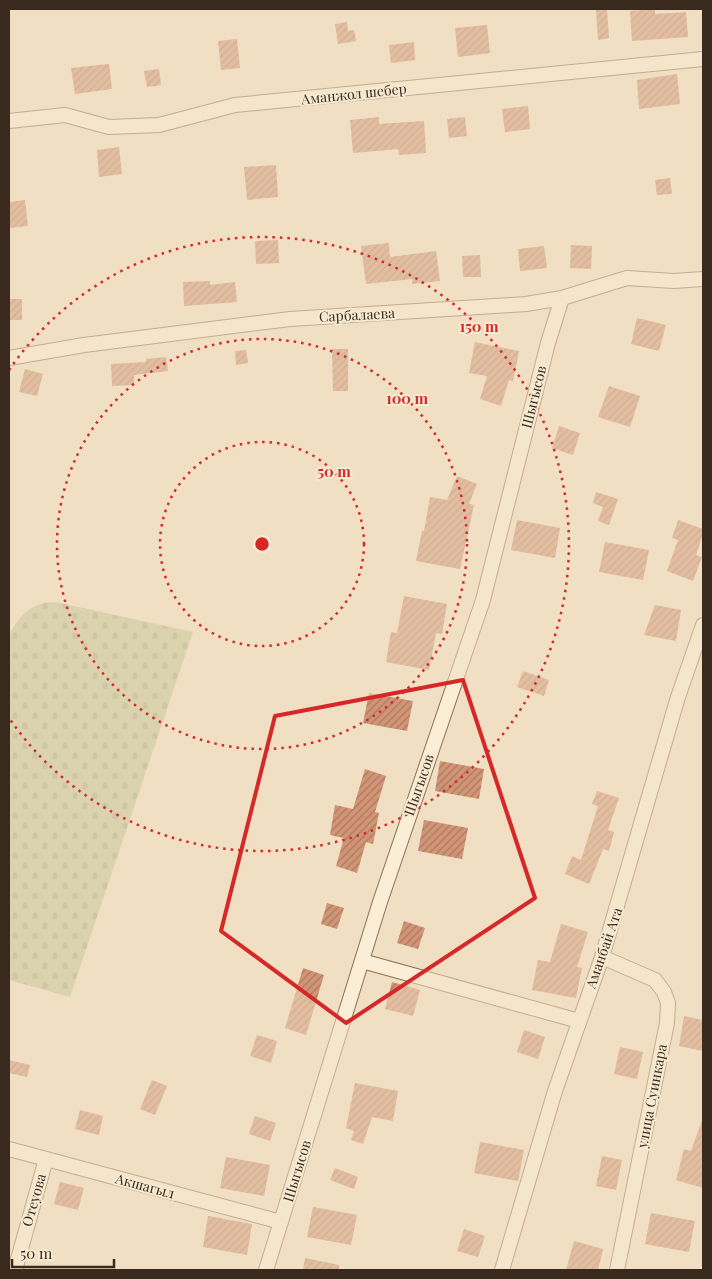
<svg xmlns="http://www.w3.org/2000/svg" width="712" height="1279" font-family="'Playfair Display',serif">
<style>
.cemetery{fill:url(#cemetery-stones)}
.building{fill:url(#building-hatch)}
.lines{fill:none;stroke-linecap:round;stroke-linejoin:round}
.street-casing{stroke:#8b7058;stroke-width:16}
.street{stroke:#fbedd6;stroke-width:14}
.marked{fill:none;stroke:#d62828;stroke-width:4;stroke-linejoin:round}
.ring{fill:none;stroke:#d62828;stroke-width:2.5;stroke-dasharray:2.5 5}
.labels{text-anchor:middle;stroke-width:4;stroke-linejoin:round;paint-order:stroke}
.street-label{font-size:14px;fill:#3a291d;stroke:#f7ead2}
.centre{fill:#d62828;stroke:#f7ead2;stroke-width:2.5}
.ring-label{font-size:15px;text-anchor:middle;font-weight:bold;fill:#d62828;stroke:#f7ead2;stroke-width:4;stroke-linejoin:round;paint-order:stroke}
</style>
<defs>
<pattern id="cemetery-stones" width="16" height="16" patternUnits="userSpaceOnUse" patternTransform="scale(1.25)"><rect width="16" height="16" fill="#c1c495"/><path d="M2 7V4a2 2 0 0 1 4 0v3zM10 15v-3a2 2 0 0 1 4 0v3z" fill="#a7a880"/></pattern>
<pattern id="building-hatch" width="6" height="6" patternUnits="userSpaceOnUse" patternTransform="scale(1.25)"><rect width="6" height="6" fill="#d19576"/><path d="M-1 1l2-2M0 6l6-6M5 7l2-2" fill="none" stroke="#ab7a60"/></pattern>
</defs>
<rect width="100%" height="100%" fill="#f0dfc2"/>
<path class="cemetery" d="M50,602L60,603L193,632L70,997L9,980V634C22,615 26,606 50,602Z"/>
<path class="building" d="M596,9H607L609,38L598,40Z
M655,9V14L686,12L688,37L632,41L630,11Z
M347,22L348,31L354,30L356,41L338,44L335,24Z
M487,25L490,53L458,57L455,28Z
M237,39L240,68L221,70L218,41Z
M414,42L415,60L391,63L389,45Z
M109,64L112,89L75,94L71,68Z
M159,69L161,85L147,87L144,71Z
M677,74L680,104L639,109L637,80Z
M528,106L530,129L505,132L502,109Z
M379,117V124L424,121L426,153L399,155L398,149L353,153L350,120Z
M465,117L467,136L449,138L447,119Z
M119,147L122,174L99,177L97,150Z
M276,165L278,197L247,200L244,167Z
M670,178L672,194L657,195L655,180Z
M25,200L28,226L9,228V202Z
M278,240L279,263L256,264L255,241Z
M389,243L390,257L436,251L440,281L412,284V279L366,284L361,246Z
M571,245L592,246L591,269L570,268Z
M544,246L547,268L520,271L518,249Z
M480,255L481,277H463L462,256Z
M210,281V285L235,282L237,302L184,306L183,282Z
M9,299H22V320H9Z
M637,318L666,325L659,351L631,344Z
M475,342L519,351L513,381L509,380L501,406L480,399L487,376L469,373Z
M332,349H348V391H333Z
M246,350L248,363L236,365L235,351Z
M166,357L168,371L134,375V385L112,386L111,364L146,362V359Z
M25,369L43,374L37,396L19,392Z
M609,386L640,396L630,427L598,417Z
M559,426L580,433L573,455L552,448Z
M457,476L477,484L469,504L474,505L460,569L416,561L422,531H424L430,497L447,500Z
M596,492L618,499L609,525L598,521L603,507L593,503Z
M517,520L560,528L555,558L511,550Z
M678,520L703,529V534L696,555L702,557L693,581L667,571L678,540L672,538Z
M605,542L649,550L643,580L599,572Z
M404,596L447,604L442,634L436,633L429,670L386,662L391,632L397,633Z
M655,605L681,610L676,641L644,635Z
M523,671L549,680L544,696L517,687Z
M369,693L413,701L407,731L363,723Z
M440,761L484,769L479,799L435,791Z
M365,769L386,776L375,812L379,813L373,844L366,842L357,873L336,866L344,838L330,835L335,805L353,809Z
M597,791L619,798L608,830L614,832L609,851L603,849L589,884L565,874L572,856L581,860L598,806L592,804Z
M424,820L468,828L462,859L418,851Z
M327,903L344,908L337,929L321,924Z
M404,921L425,928L418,949L397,943Z
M561,924L588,932L577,967L582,968L576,998L532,990L538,960L550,962Z
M303,968L324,975L306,1035L285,1028Z
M392,982L420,990L413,1016L385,1009Z
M684,1016L703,1020V1051L679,1046Z
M524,1030L545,1037L538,1059L517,1052Z
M257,1035L277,1041L271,1063L250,1056Z
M620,1047L643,1052L637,1079L614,1074Z
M9,1060L30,1065L27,1077L9,1073Z
M152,1080L167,1086L155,1115L140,1109Z
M355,1083L398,1091L393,1121L372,1117L363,1144L351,1140L354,1131L346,1128Z
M80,1110L103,1116L99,1135L75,1129Z
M255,1116L276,1123L270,1141L249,1134Z
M702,1120H703V1188L676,1180L684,1149L691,1151Z
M480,1142L524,1150L518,1181L474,1173Z
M602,1156L622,1160L616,1190L596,1186Z
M226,1157L270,1165L264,1196L220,1188Z
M335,1168L358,1177L354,1189L330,1180Z
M60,1182L84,1188L78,1210L54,1204Z
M313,1207L357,1215L351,1245L307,1237Z
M651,1213L695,1221L689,1252L645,1244Z
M208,1216L252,1224L247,1255L203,1247Z
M464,1229L485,1236L478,1257L457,1251Z
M574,1241L603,1249L598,1270H566Z
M305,1258L339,1265V1270H303Z"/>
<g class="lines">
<g class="street-casing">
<path id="street" d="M9,121L65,115L109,127L159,125L235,105L703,59
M9,358L84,345L290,319L526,304L562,298L627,278L674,281L703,279
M602,957L655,980L664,992L668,1003L667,1023L617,1270
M362,961L579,1021
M9,1149L281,1222
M15,1270L46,1159
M266,1270L380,902L483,600L548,343L562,298
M502,1270L555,1091L602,957L678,697L703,625"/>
</g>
<use href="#street" class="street"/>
</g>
<path d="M0 0H712V1279H0ZM463,680L535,898L346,1023L221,931L275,716Z" fill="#f0dfc2" fill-opacity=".55" fill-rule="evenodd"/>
<path class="marked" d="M463,680L535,898L346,1023L221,931L275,716Z"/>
<g class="ring">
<circle cx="262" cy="544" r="102"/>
<circle cx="262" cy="544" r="205"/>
<path d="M9 370A307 307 0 1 1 9 718"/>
</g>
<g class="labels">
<g class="street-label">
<text transform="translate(354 94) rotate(-6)" y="5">Аманжол шебер</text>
<text transform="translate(357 315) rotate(-3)" y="5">Сарбалаева</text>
<text transform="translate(534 397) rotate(-76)" y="5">Шыгысов</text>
<text transform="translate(419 785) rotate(-71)" y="5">Шыгысов</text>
<text transform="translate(604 948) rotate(-71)" y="5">Аманбай Ата</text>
<text transform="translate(652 1096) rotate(-79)" y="5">улица Суинкара</text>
<text transform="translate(297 1171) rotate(-73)" y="5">Шыгысов</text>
<text transform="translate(145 1186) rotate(15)" y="5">Акшагыл</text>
<text transform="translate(34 1200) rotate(-74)" y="5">Отеуова</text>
</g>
</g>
<circle cx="262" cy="544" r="8" class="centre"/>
<g class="ring-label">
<text x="479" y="332">150 m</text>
<text x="407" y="404">100 m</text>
<text x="334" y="477">50 m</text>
</g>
<rect width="712" height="1279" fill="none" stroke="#3a291d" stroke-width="20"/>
<path d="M12 1259v8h102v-8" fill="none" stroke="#3a291d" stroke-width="2.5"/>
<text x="20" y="1259" font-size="15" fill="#3a291d" stroke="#f7ead2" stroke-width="4" paint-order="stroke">50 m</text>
</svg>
